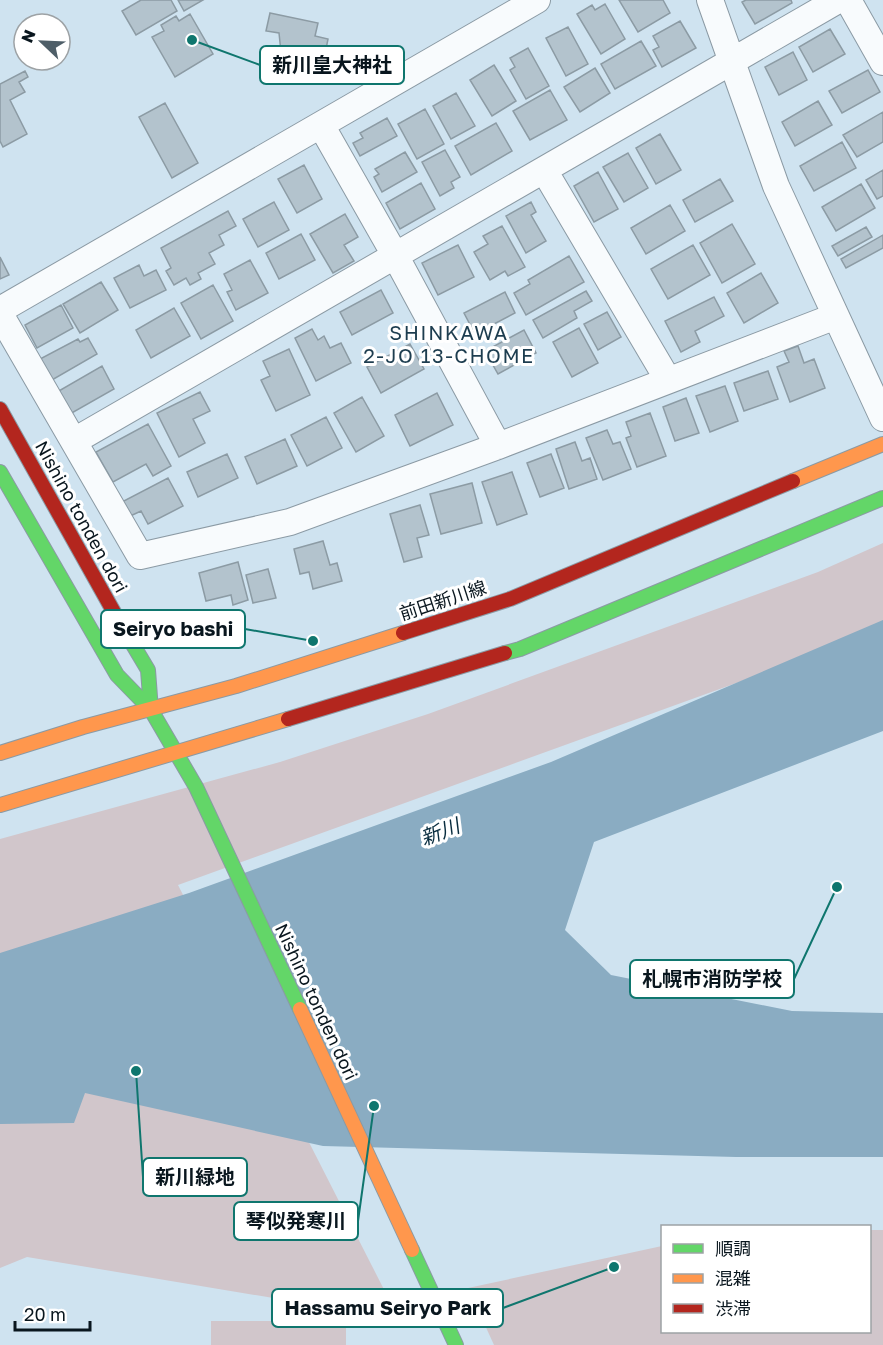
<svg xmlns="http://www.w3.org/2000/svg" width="883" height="1345" font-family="'Golos Text','Noto Sans JP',sans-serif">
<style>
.green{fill:#d1c6cb}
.water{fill:#8aacc2}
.building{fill:#b3c3cd;stroke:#8c9ba4;stroke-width:1.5}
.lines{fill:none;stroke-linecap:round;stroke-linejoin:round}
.street-casing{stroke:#8b9aa4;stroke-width:28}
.fast-casing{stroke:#8b9aa4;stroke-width:16}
.slow-casing{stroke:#8b9aa4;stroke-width:16}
.jam-casing{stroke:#8b9aa4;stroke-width:16}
.street{stroke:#f8fbfd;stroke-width:26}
.fast{stroke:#63d668;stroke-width:14}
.slow{stroke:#ff974d;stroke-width:14}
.jam{stroke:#b3261e;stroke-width:14}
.labels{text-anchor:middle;stroke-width:6;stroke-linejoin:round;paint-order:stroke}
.street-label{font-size:18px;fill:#09161e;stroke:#fff}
.neighbourhood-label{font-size:20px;letter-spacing:1.5px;fill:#1d3d4f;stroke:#fff}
.water-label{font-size:20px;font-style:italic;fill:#092d3f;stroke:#fff}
.leader{fill:none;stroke:#0f766e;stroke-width:2}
.callout-dot{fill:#0f766e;stroke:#fff;stroke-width:2}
.callout{fill:#fff;stroke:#0f766e;stroke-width:2}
.callout-label{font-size:20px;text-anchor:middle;font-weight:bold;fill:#09161e}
</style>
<rect width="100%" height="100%" fill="#cfe3f0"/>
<path class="green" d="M883,543V630L178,885L399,1319L27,1257L0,1268V839L280,762L428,714L818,572Z
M870,1230H883V1345H494L468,1288L662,1246V1332H870Z
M211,1321H346V1345H211Z"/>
<path class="water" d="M883,620V731L594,842L565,930L611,975L792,1011L883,1013V1157H736L323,1146L85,1093L74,1123L0,1124V953L189,893L551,762Z"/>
<path class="building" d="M141,0H171L177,11L136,35L122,11Z
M178,0H203L184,11Z
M619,0H663L670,13L638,32Z
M746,0H791L792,3L755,24L742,2Z
M605,4L625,39L601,54L577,14L592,5L595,10Z
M270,13L318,23L315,36L328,39L325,54L335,56L330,78L309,73L296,80L288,69L281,52L279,33L266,31Z
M190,14L213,54L175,77L152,37L164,31L161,25L176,16L179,21Z
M680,21L696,48L662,67L653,50L659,47L653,36Z
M568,27L588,64L566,76L546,38Z
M830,29L845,54L813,72L799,47Z
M641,41L656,66L615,89L601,64Z
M528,48L549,86L526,99L510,70L515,67L510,58Z
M793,52L807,80L779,95L765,67Z
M494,65L516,101L492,116L470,80Z
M595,68L610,93L580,112L564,87Z
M868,70L880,92L842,113L829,91Z
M25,71L28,77L19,82L25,92L10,100L27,134L3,147L0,141V84Z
M550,90L567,120L530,140L513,111Z
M456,93L475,126L451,139L433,106Z
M818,101L832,125L795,146L782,122Z
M165,103L198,163L172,178L139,117Z
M425,109L444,144L417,159L398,124Z
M883,112V142L857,157L843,135Z
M387,118L397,136L360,156L353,143L363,138L360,133Z
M496,123L512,151L471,175L455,146Z
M660,134L681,170L656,184L636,148Z
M842,142L856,168L814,191L800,166Z
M445,150L460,177L451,182L454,188L440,196L422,162Z
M405,152L417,172L382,192L374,177L379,174L375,169Z
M628,153L648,188L624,202L603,167Z
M304,165L322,199L297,213L278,179Z
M883,170V196L877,199L866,180Z
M598,172L618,209L594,222L574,186Z
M720,179L733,201L695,222L683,200Z
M421,183L435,209L400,229L386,203Z
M861,184L875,208L836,231L822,207Z
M274,202L289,230L258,247L243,219Z
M531,202L536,212L531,215L546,241L526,253L506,216Z
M670,205L685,231L646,254L631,228Z
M228,211L236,226L219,235L224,245L209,253L215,264L198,273L201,279L190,285L186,278L174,285L166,271L171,268L161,248Z
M345,214L358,237L344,245L354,261L333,273L310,234Z
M732,224L755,264L722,283L700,243Z
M502,226L525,267L508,276L505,271L490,280L474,252L488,244L483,236Z
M866,227L872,237L838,256L832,246Z
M301,234L315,260L279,279L266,253Z
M883,235V248L846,268L841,259Z
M458,245L474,277L438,295L422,263Z
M693,245L710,275L668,299L651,269Z
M569,256L584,282L526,315L514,293L530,284L528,280Z
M0,257L9,275L0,279Z
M250,260L268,293L236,310L227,292L232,290L224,274Z
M139,265L144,276L156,270L166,290L130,308L114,278Z
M761,273L778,303L744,323L727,293Z
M101,282L118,310L80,333L63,304Z
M213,285L233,321L201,339L181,303Z
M381,290L393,313L352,335L340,312Z
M586,291L592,301L574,311L577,318L543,338L533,320Z
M505,292L515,313L475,334L464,313Z
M714,297L724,316L695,331L700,342L681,352L665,321Z
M61,305L73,328L37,348L25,325Z
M174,308L190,336L151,358L136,330Z
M607,312L621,337L598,350L584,324Z
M579,328L598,363L572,377L553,342Z
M312,329L318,340L324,336L330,348L341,343L351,363L316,381L295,338Z
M524,330L536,353L498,374L485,351Z
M88,338L97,354L52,380L40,359L78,339L80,342Z
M410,344L424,369L381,393L367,367Z
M798,346L804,363L814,359L825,388L790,402L777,367L789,362L784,351Z
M289,349L310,395L276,411L261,380L270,376L263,361Z
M102,366L114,389L70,414L57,392Z
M768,371L778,399L744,411L734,383Z
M725,386L738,421L710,432L696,396Z
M200,392L210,411L193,419L205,443L179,457L157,413Z
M437,393L453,425L410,446L395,415Z
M362,397L384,436L356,452L334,413Z
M686,398L699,433L675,441L663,407Z
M650,413L666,456L637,467L626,438L631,436L626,422Z
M326,417L342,448L307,466L291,435Z
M148,424L171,466L153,476L146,464L113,482L96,452Z
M607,430L613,444L620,442L631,469L603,480L586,438Z
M285,439L297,466L257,484L245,457Z
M575,442L582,461L590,458L597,479L569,489L556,449Z
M227,454L238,478L198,497L187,472Z
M551,454L564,488L540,497L527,463Z
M512,472L527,514L497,525L482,482Z
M168,478L183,506L148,524L141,511L126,518L118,504Z
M472,483L482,523L441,534L430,494Z
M420,505L429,535L417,538L422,557L404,562L390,514Z
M323,541L330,565L337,563L342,581L313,589L309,572L300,574L294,549Z
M238,562L248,600L233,605L231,595L206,601L199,573Z
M268,569L276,598L253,603L246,575Z"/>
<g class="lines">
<g class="street-casing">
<path id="street" d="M710,0L776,186L883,418
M848,0L883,62
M321,125L396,257L498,446
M544,170L668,380
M0,310L537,0
M0,314L140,556L290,522L498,446L836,316
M74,441L838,0"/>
</g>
<g class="fast-casing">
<path id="fast" d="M0,472L117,675L151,710L196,787L300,1009
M120,623L148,670L151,710
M505,653L520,649L883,498
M412,1250L456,1345"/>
</g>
<g class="slow-casing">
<path id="slow" d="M793,481L883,444
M0,753L83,727L236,686L403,633
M0,805L288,719
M300,1009L412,1250"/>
</g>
<g class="jam-casing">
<path id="jam" d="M0,409L120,623
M403,633L510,599L793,481
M288,719L505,653"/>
</g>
<use href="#street" class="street"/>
<use href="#fast" class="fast"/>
<use href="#slow" class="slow"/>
<use href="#jam" class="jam"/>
</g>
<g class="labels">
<g class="street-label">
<text transform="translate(81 517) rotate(61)" y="6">Nishino tonden dori</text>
<text transform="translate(443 601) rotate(-18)" y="6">前田新川線</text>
<text transform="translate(316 1002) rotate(65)" y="6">Nishino tonden dori</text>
</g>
<g class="neighbourhood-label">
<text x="449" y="340">SHINKAWA<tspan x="449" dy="23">2-JO 13-CHOME</tspan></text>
</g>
<g class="water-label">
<text transform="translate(440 832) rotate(-21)" y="7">新川</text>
</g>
</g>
<path class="leader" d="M192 40L260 65M313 641L245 629M837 887L794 979M136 1071L143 1177M374 1106L358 1221M614 1267L503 1308"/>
<g class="callout-dot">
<circle cx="192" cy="40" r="6"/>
<circle cx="313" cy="641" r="6"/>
<circle cx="837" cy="887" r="6"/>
<circle cx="136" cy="1071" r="6"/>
<circle cx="374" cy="1106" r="6"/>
<circle cx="614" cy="1267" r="6"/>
</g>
<g class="callout">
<rect x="260" y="46" width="144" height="38" rx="6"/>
<rect x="101" y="610" width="144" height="38" rx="6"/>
<rect x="630" y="960" width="164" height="38" rx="6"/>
<rect x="143" y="1158" width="104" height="38" rx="6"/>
<rect x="234" y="1202" width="124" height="38" rx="6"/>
<rect x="272" y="1289" width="231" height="38" rx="6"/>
</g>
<g class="callout-label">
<text x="332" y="72">新川皇大神社</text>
<text x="173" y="636">Seiryo bashi</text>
<text x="712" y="986">札幌市消防学校</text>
<text x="195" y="1184">新川緑地</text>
<text x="296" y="1228">琴似発寒川</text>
<text x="388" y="1315">Hassamu Seiryo Park</text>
</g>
<rect x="661" y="1225" width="210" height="108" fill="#ffffff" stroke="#9da2a5" stroke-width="1.5"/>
<rect x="673" y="1244" width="30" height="9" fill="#63d668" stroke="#9da2a5" stroke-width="1.5"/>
<text x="715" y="1255" font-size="18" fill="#09161e">順調</text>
<rect x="673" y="1274" width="30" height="9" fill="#ff974d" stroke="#9da2a5" stroke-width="1.5"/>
<text x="715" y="1285" font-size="18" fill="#09161e">混雑</text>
<rect x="673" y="1304" width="30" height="9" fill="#b3261e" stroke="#9da2a5" stroke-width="1.5"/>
<text x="715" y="1315" font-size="18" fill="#09161e">渋滞</text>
<g transform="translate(42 42) rotate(293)"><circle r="28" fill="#ffffff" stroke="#9da2a5" stroke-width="1.5"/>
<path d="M0-4.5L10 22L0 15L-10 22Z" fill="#4e5e68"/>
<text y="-9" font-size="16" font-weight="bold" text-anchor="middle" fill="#09161e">N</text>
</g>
<path d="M15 1321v9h75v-9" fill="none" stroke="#09161e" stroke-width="3"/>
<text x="24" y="1321" font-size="18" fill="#09161e" stroke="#ffffff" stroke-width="4.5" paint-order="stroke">20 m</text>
</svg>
